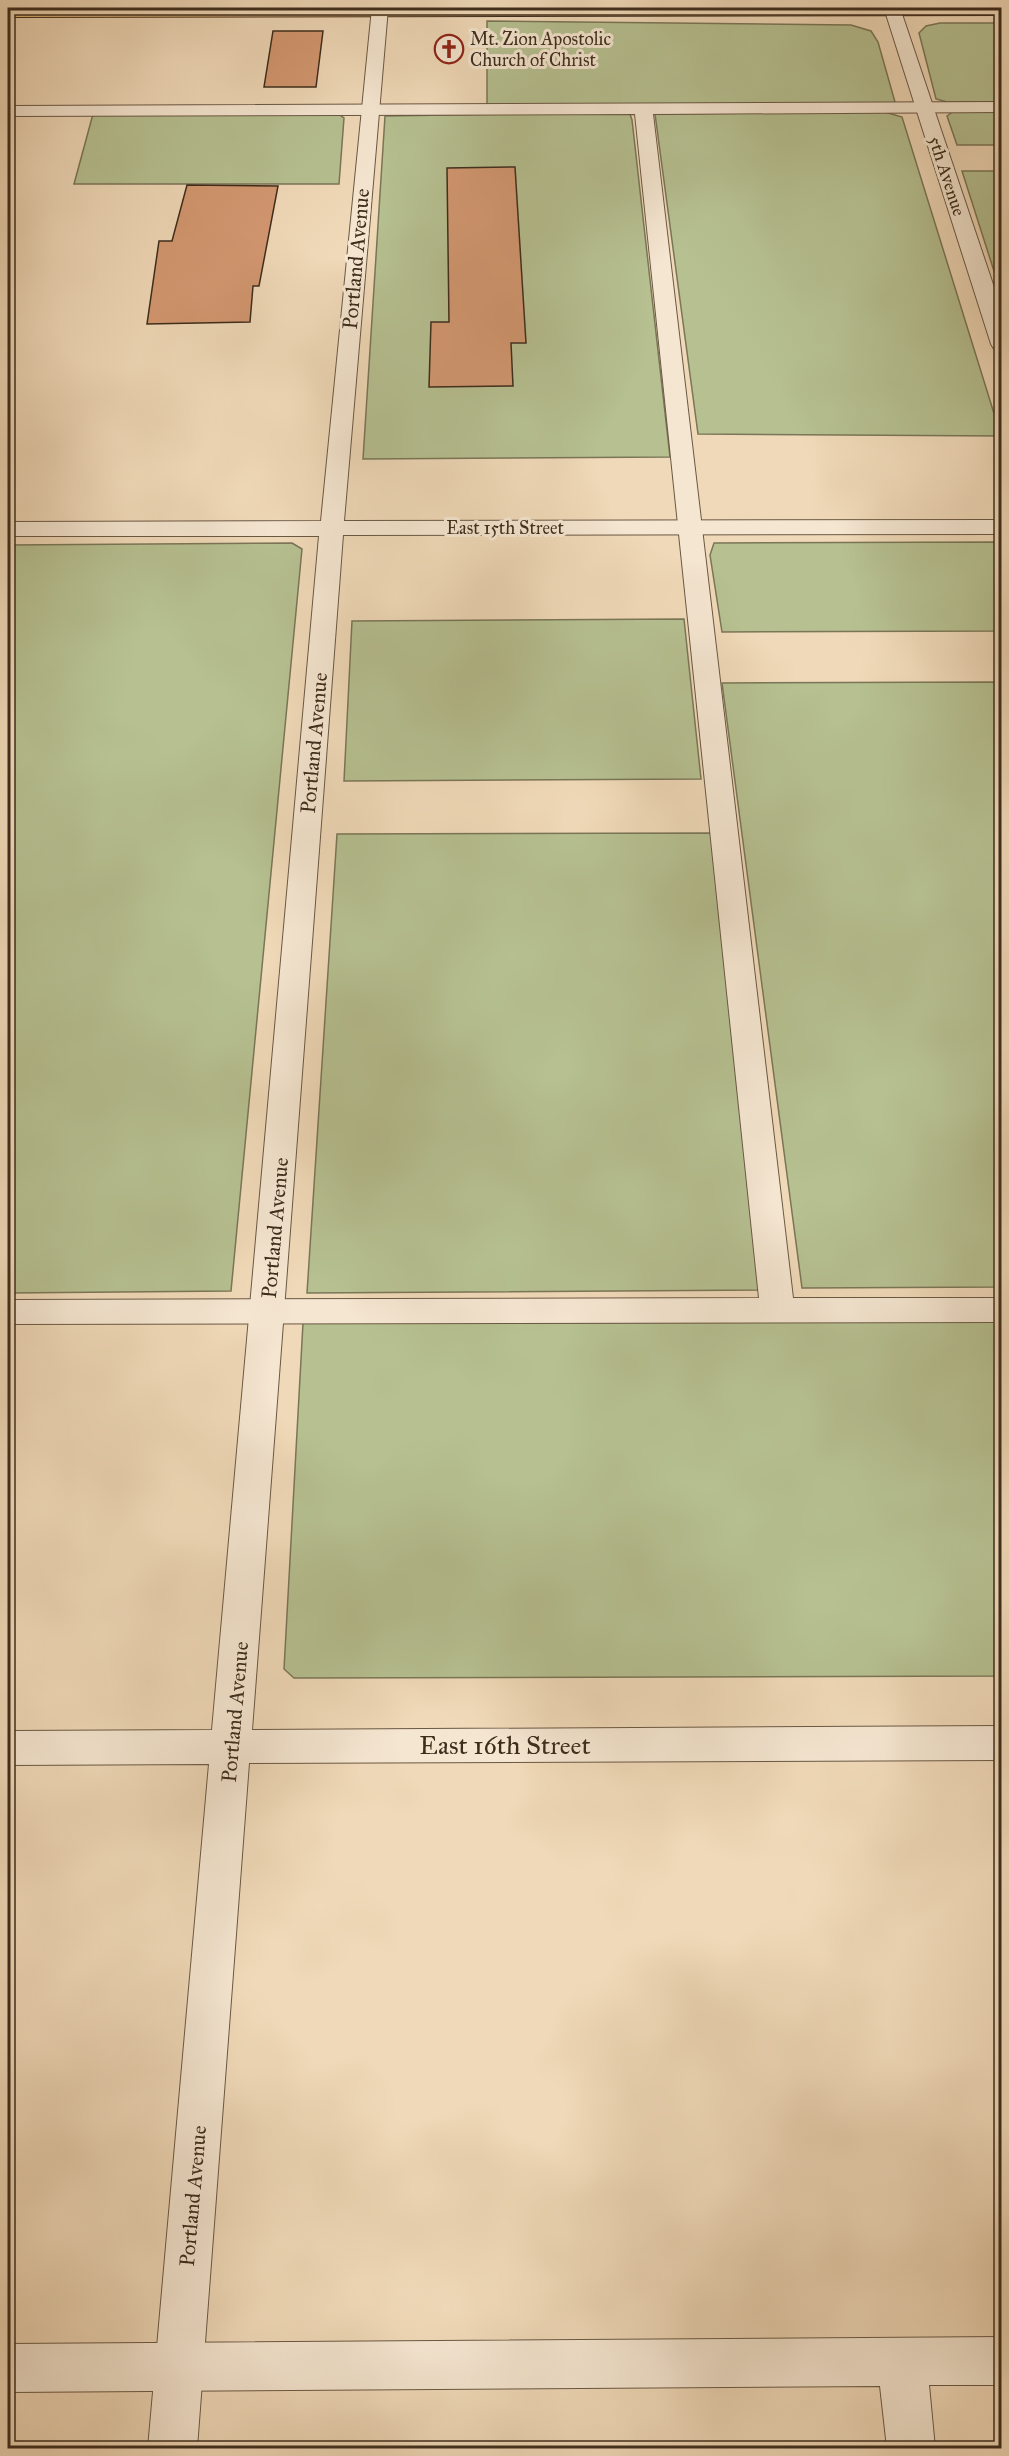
<svg xmlns="http://www.w3.org/2000/svg" width="1009" height="2456" font-family="'IM FELL Great Primer',serif">
<style>
.green{fill:#b6c091;stroke:#7a7657;stroke-width:1.5}
.building{fill:#d39871;stroke:#3d2d1d;stroke-width:1.5}
.lines{fill:none;stroke-linecap:round;stroke-linejoin:round}
.service-casing{stroke:#6a5844;stroke-width:2}
.minor-casing{stroke:#6a5844;stroke-width:2}
.primary-casing{stroke:#3d2d1d;stroke-width:2}
.service{fill:#f5e6d1;fill-rule:evenodd}
.minor{fill:#f5e6d1;fill-rule:evenodd}
.primary{fill:#e8bc7c;fill-rule:evenodd}
.labels{text-anchor:middle;stroke-width:6;stroke-linejoin:round;paint-order:stroke}
.far-poi-label{font-size:18px;fill:#3d2d1d;stroke:#f5e6d1;text-anchor:start}
.far-street-label{font-size:18px;fill:#3d2d1d;stroke:#f5e6d1}
.street-label{font-size:21px;fill:#3d2d1d;stroke:#f5e6d1}
.near-street-label{font-size:26px;fill:#3d2d1d;stroke:#f5e6d1}
</style>
<rect width="100%" height="100%" fill="#f0d9b8"/>
<filter id="stains"><feTurbulence type="fractalNoise" baseFrequency=".00333" numOctaves="4"/><feColorMatrix values="0 0 0 0 .2 0 0 0 0 .09 0 0 0 0 .02 0 0 0 .5 -.17"/></filter>
<radialGradient id="worn" r=".72"><stop offset=".6" stop-color="#630" stop-opacity="0"/><stop offset="1" stop-color="#630" stop-opacity=".3"/></radialGradient>
<path class="green" d="M487,21L851,25L871,31L878,42L895,102L889,104L487,106Z
M940,23H1001V102H947L936,99L919,33L926,26Z
M954,111H1001V145H957L947,116Z
M624,112L630,114L632,120L670,457L363,459L385,116Z
M885,112L902,117L1001,436L698,434L655,114Z
M93,114H338L344,118L339,184H74Z
M962,171H1001V293Z
M1001,542V631L722,632L710,555L714,543Z
M292,543L302,549L231,1291L8,1293V545Z
M684,619L701,779L344,781L352,621Z
M1001,682V1287L802,1288L722,683Z
M712,833L762,1290L307,1293L337,834Z
M1001,1322V1676L294,1678L284,1669L303,1323Z"/>
<path class="building" d="M273,31H323L316,87H264Z
M515,167L526,343H511L513,386L429,387L431,322H449L447,168Z
M187,185L278,186L259,286H253L250,322L147,324L159,241H172Z"/>
<g class="lines">
<g class="service-casing">
<path id="service" d="M1002,102V112L653,114L793,1298H1002V1322L8,1324V1300L759,1298L635,114L8,116V106Z
M1002,2337V2385H929L935,2448H887L880,2386L8,2392V2344Z"/>
</g>
<g class="minor-casing">
<path id="minor" d="M372,8H388L344,521L1002,520V534L343,535L252,1730L1002,1726V1760L249,1763L197,2448H148L209,1764L8,1765V1731L212,1730L319,536H8V522L321,521Z
M884,8H900L1002,311V350L994,349L991,344Z"/>
</g>
<g class="primary-casing">
<path id="primary" d="M8,8H1002V15L8,17Z"/>
</g>
<use href="#service" class="service"/>
<use href="#minor" class="minor"/>
<use href="#primary" class="primary"/>
</g>
<defs>
<g id="church-ring" transform="scale(1.5)"><circle r="9.5" fill="#f5e6d1" stroke="#8f2418" stroke-width="1.5"/><path d="M-1.2-6h2.4v3.5h3.3v2.4h-3.3V6h-2.4V-.1h-3.3v-2.4h3.3Z" fill="#8f2418"/></g>
</defs>
<g fill-rule="evenodd">
<use href="#church-ring" x="449" y="49"/>
</g>
<g class="labels">
<g class="far-poi-label">
<text x="470" y="45">Mt. Zion Apostolic<tspan x="470" dy="21">Church of Christ</tspan></text>
</g>
<g class="far-street-label">
<text transform="translate(947 176) rotate(72)" y="6">5th Avenue</text>
<text x="505" y="534">East 15th Street</text>
</g>
<g class="street-label">
<text transform="translate(356 259) rotate(-85)" y="7">Portland Avenue</text>
<text transform="translate(314 743) rotate(-85)" y="7">Portland Avenue</text>
<text transform="translate(275 1228) rotate(-85)" y="7">Portland Avenue</text>
<text transform="translate(235 1712) rotate(-85)" y="7">Portland Avenue</text>
<text transform="translate(193 2196) rotate(-85)" y="7">Portland Avenue</text>
</g>
<g class="near-street-label">
<text x="505" y="1754">East 16th Street</text>
</g>
</g>
<rect width="1009" height="2456" fill="none" stroke="#f0d9b8" stroke-width="30"/>
<rect x="9" y="9" width="991" height="2438" fill="none" stroke="#3d2d1d" stroke-width="3"/>
<rect x="15" y="15" width="979" height="2426" fill="none" stroke="#3d2d1d" stroke-width="1.5"/>
<rect width="100%" height="100%" filter="url(#stains)"/>
<rect width="100%" height="100%" fill="url(#worn)"/>
</svg>
